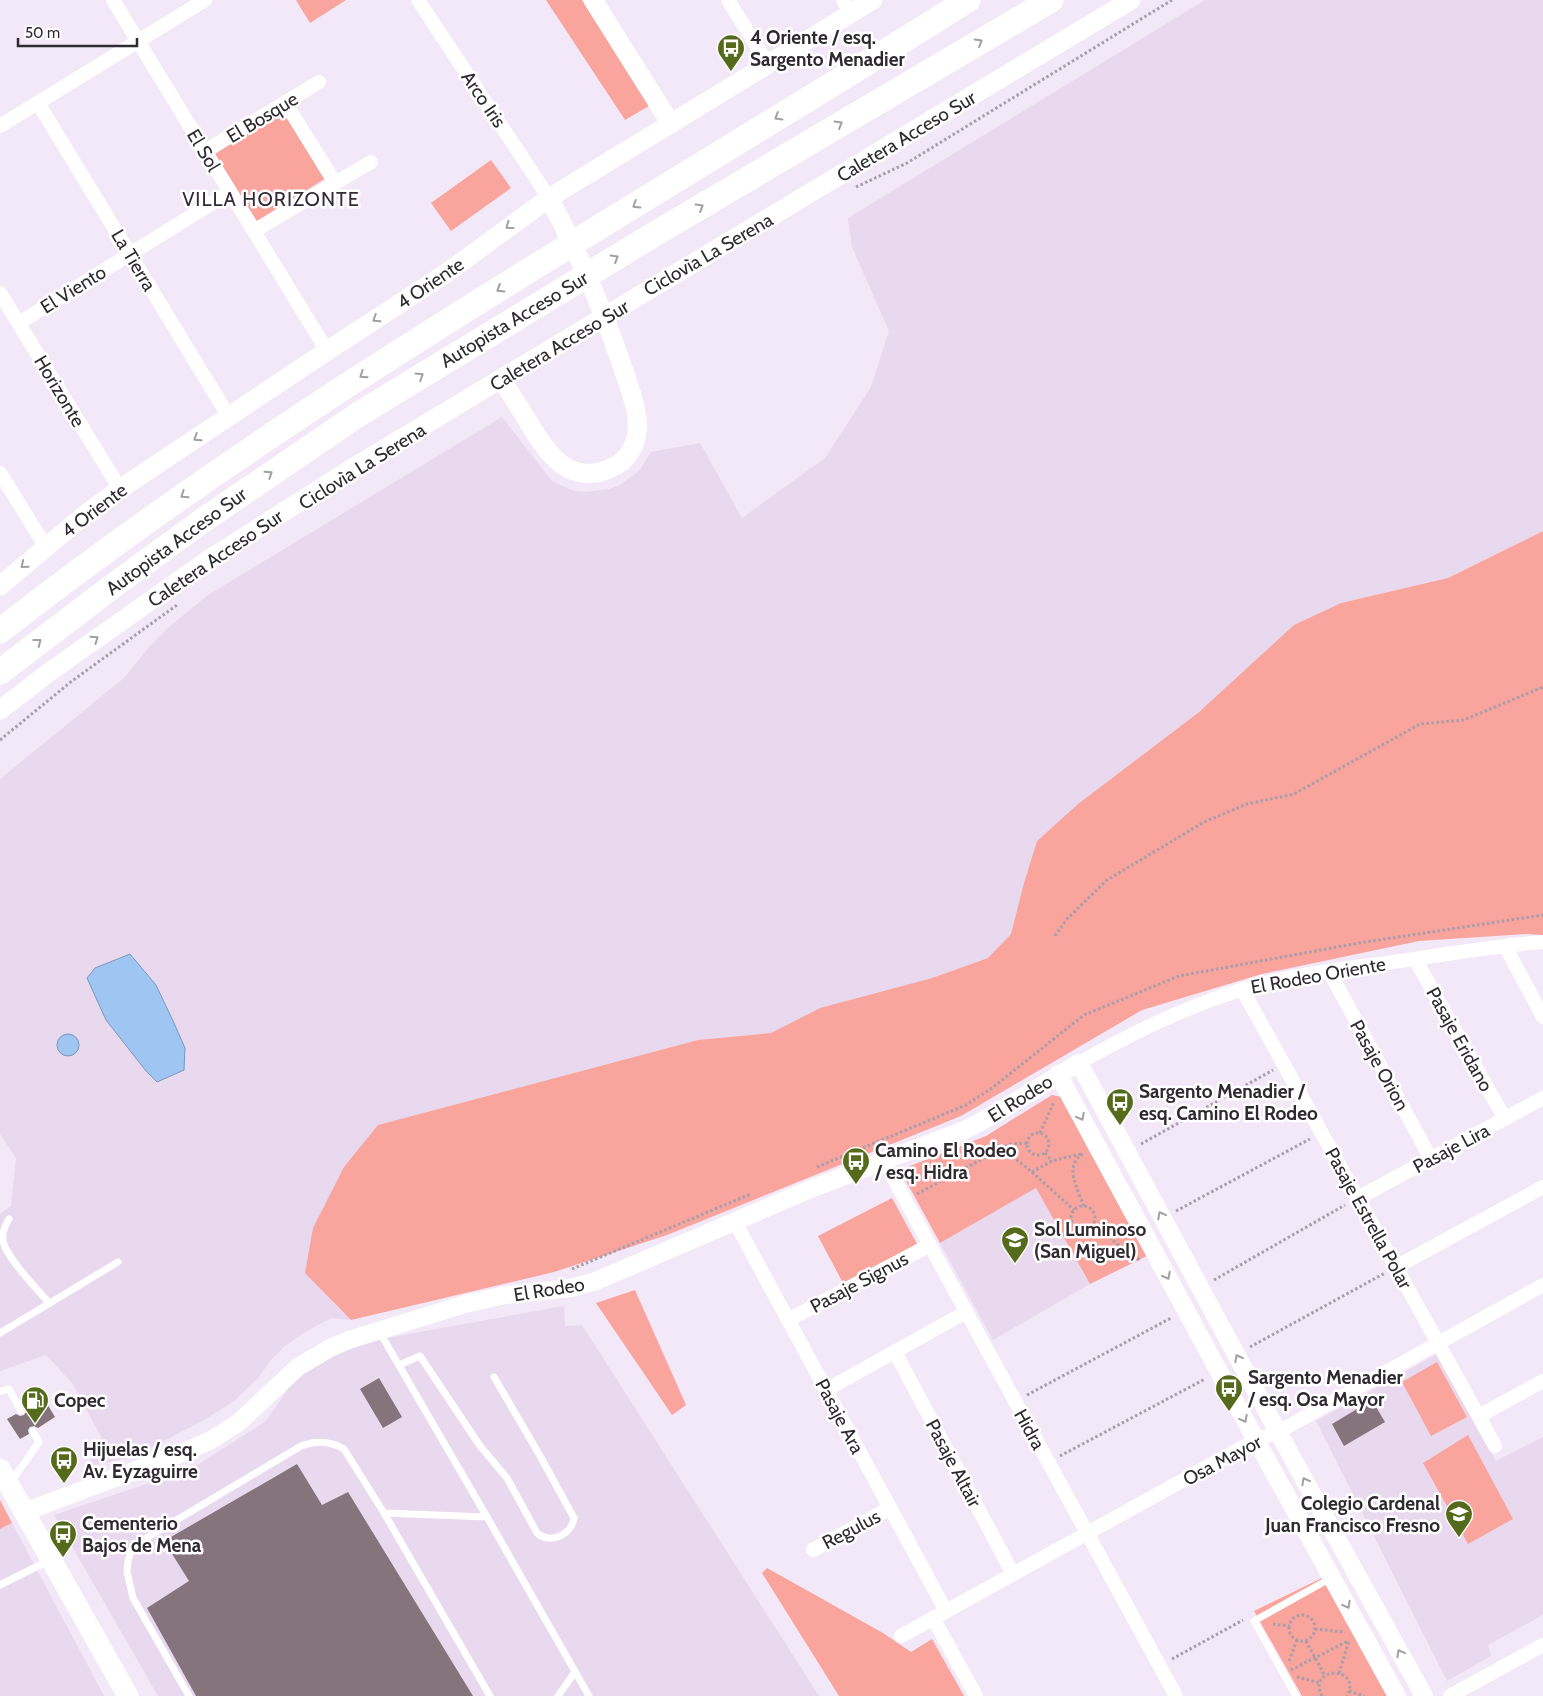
<svg xmlns="http://www.w3.org/2000/svg" width="1543" height="1696" font-family="Cabin,sans-serif">
<style>
.built{fill:#e9d9ee}
.green{fill:#f9a49d}
.water{fill:#9fc6f3;stroke:#7d97b8}
.building{fill:#85747b}
.lines{fill:none;stroke-linecap:round;stroke-linejoin:round}
.path{stroke:#a79eaa;stroke-width:3;stroke-dasharray:2.5 2.5;stroke-linecap:butt}
.service{stroke:#fff;stroke-width:7}
.minor{stroke:#fff;stroke-width:14}
.tertiary{stroke:#fff;stroke-width:18}
.secondary{stroke:#fff;stroke-width:19}
.primary{stroke:#fff;stroke-width:21}
.motorway{stroke:#fff;stroke-width:25}
.oneway{stroke:#a19fa2}
.labels{text-anchor:middle;stroke-width:5;stroke-linejoin:round;paint-order:stroke}
.poi-label{font-size:19px;font-weight:bold;fill:#2f2a30;stroke:#fff;text-anchor:start}
.street-label{font-size:19px;fill:#2f2a30;stroke:#fff}
.neighbourhood-label{font-size:20px;letter-spacing:1px;fill:#342b37;stroke:#fff}
</style>
<rect width="100%" height="100%" fill="#f3e8f7"/>
<path class="built" d="M1205,0H1543V531L1448,578L1341,603L1078,804L1037,841L1024,883L1011,934L988,958L932,978L820,1008L771,1033L698,1040L378,1125L332,1302L351,1320L332,1318L316,1326L299,1336L284,1347L270,1361L259,1377L234,1401L204,1420L133,1457L87,1467L102,1439L73,1384L46,1355L0,1371V1214L11,1206L16,1158L0,1134V779L124,678L151,645L169,627L208,595L502,417L552,481L574,491L586,492L609,489L620,485L639,471L651,452L700,443L742,518L825,458L871,387L889,331L852,247L848,218Z
M1036,1188L1090,1284L993,1340L940,1243Z
M564,1306L565,1326L582,1325L819,1696H158L54,1515L191,1469L266,1421L299,1373L330,1354L364,1342Z
M1437,1354L1496,1461L1543,1437V1615L1488,1645L1491,1656L1447,1681L1316,1421Z
M12,1523L104,1696H0V1529Z"/>
<path class="green" d="M296,0H346L310,23Z
M546,0H582L649,106L625,120Z
M284,111L326,178L257,221L215,154Z
M491,160L511,188L451,231L431,203Z
M1543,531V935L1526,934L1419,941L1262,974L1142,1010L961,1116L667,1235L554,1272L351,1320L305,1273L313,1228L344,1167L378,1125L698,1040L771,1033L820,1008L932,978L988,958L1011,934L1024,883L1037,841L1078,804L1199,712L1294,625L1341,603L1448,578Z
M1052,1095L1061,1097L1151,1254L1090,1284L1036,1188L940,1243L900,1170L986,1136Z
M892,1198L917,1244L843,1283L818,1236Z
M635,1290L686,1405L672,1415L596,1303Z
M1437,1362L1467,1417L1431,1436L1402,1382Z
M1468,1435L1513,1519L1468,1544L1423,1463Z
M0,1500L12,1523L0,1529Z
M767,1568L883,1633L911,1652L932,1639L964,1696H839L762,1573Z
M1324,1577L1388,1696H1302L1254,1611Z"/>
<path class="water" d="M130,954L156,985L174,1023L185,1048L184,1070L157,1082L146,1071L106,1020L87,978L95,968Z
M57 1045a11 11 0 1 1 22 0a11 11 0 1 1-22 0Z"/>
<path class="building" d="M379,1378L402,1417L383,1428L360,1389Z
M43,1397L55,1417L38,1428L34,1426L30,1427L28,1430L29,1434L20,1439L7,1419L16,1414L20,1416L24,1415L26,1412V1408Z
M1372,1400L1385,1422L1344,1446L1332,1424Z
M297,1464L322,1505L348,1492L473,1696H196L147,1608L189,1581L164,1541Z"/>
<g class="lines">
<path class="path" d="M856,187L907,163L1172,0
M0,740L72,681L177,605
M1055,936L1067,919L1107,880L1204,822L1247,804L1294,794L1420,724L1464,720L1543,687
M1040,1133L1054,1102
M1027 1144a11 11 0 1 1 22 0a11 11 0 1 1-22 0Z
M993,1141L1032,1172L1074,1210
M1141,1144L1273,1070
M1045,1153L1052,1161
M1083,1154C1063,1165 1078,1190 1084,1206
M817,1167L966,1105L992,1088L1084,1015L1179,976L1359,943L1543,915
M1032,1172L1052,1161L1081,1154
M917,1194L1010,1144L1027,1143
M1071 1218a12 12 0 1 1 24 0a12 12 0 1 1-24 0Z
M1176,1211L1310,1139
M1093,1226L1106,1234L1125,1251L1140,1260
M572,1269L751,1194
M1214,1280L1345,1205
M1250,1347L1385,1273
M1027,1395L1171,1318
M1060,1456L1205,1379
M1289 1628a13 13 0 1 1 26 0a13 13 0 1 1-26 0Z
M1273,1624L1289,1626
M1315,1629L1345,1632
M1306,1641L1325,1676
M1172,1659L1243,1620
M1289,1661L1297,1640
M1291,1670L1348,1641
M1339,1673L1349,1641
M1297,1677L1320,1683
M1349,1691L1364,1696
M1322,1696C1306,1666 1363,1665 1347,1696"/>
<path class="service" d="M9,1219C5,1225 2,1233 3,1241C6,1257 37,1289 49,1303
M379,1331L487,1517L589,1696
M0,1333L118,1262
M399,1365L420,1356L480,1446L507,1478L537,1533C551,1545 572,1534 574,1518L539,1454L494,1377
M0,1391L9,1389L21,1411
M11,1482L39,1442L33,1431
M384,1513L487,1517
M0,1585L48,1561
M189,1696L133,1598L127,1572L128,1561L133,1546L301,1446C317,1440 330,1441 344,1449L384,1513L490,1696
M558,1696L575,1672
M1296,1696L1254,1621L1331,1578"/>
<path class="minor" d="M113,0L327,351
M418,0L549,198
M728,0L768,64
M843,0L851,14
M285,102L335,183
M38,103L229,417
M0,126L205,0
M205,151L319,82
M254,231L371,162
M0,293L120,489
M19,323L230,192
M0,473L46,547
M1505,946L1543,1017
M1415,959L1505,1119
M1329,971L1431,1159
M1242,989L1495,1446
M1079,1063C1132,1033 1186,1006 1244,989C1292,974 1343,969 1393,962C1443,955 1493,946 1543,942
M884,1161L1176,1696
M1358,1198L1543,1098
M735,1222L946,1611
M1396,1267L1543,1187
M788,1320L930,1245
M895,1352L1013,1574
M826,1390L966,1312
M1479,1416L1543,1381
M813,1550L890,1508
M933,1618L976,1696
M901,1636L1256,1440L1278,1432L1543,1285
M1450,1696L1543,1645"/>
<path class="tertiary" d="M1058,1074L1256,1440L1397,1696
M24,1512L182,1453L211,1440L238,1423L298,1367L330,1348L349,1340L465,1304L505,1295L571,1288L596,1281L808,1190L967,1129L998,1112L1079,1063L1278,1432L1424,1696"/>
<path class="secondary" d="M593,0L671,124
M502,380C510,393 518,405 526,418C546,453 571,491 617,465C633,455 639,437 637,419C636,402 628,385 623,368C603,309 578,252 549,198
M0,586L87,513L120,489L327,351L445,274L549,198L873,0
M0,710L48,673L211,558L351,469L1131,0"/>
<path class="primary" d="M0,1469L128,1696"/>
<path class="motorway" d="M0,631C304,393 643,205 968,0
M0,672L113,586L202,521L359,414L658,232L1051,0"/>
</g>
<defs><path id="oneway-chevron" d="M-2-3.5L2.5 0L-2 3.5" fill="none" stroke-width="1.6" stroke-linecap="round" stroke-linejoin="round" transform="scale(1.25)"/></defs>
<g class="oneway">
<use href="#oneway-chevron" transform="translate(979 42) rotate(-30)"/>
<use href="#oneway-chevron" transform="translate(778 117) rotate(149)"/>
<use href="#oneway-chevron" transform="translate(839 124) rotate(-31)"/>
<use href="#oneway-chevron" transform="translate(636 205) rotate(148)"/>
<use href="#oneway-chevron" transform="translate(700 207) rotate(-31)"/>
<use href="#oneway-chevron" transform="translate(509 226) rotate(144)"/>
<use href="#oneway-chevron" transform="translate(615 258) rotate(-31)"/>
<use href="#oneway-chevron" transform="translate(500 289) rotate(148)"/>
<use href="#oneway-chevron" transform="translate(376 319) rotate(147)"/>
<use href="#oneway-chevron" transform="translate(363 375) rotate(146)"/>
<use href="#oneway-chevron" transform="translate(420 376) rotate(-32)"/>
<use href="#oneway-chevron" transform="translate(197 438) rotate(147)"/>
<use href="#oneway-chevron" transform="translate(269 474) rotate(-34)"/>
<use href="#oneway-chevron" transform="translate(184 495) rotate(146)"/>
<use href="#oneway-chevron" transform="translate(24 565) rotate(140)"/>
<use href="#oneway-chevron" transform="translate(95 639) rotate(-35)"/>
<use href="#oneway-chevron" transform="translate(38 642) rotate(-38)"/>
<use href="#oneway-chevron" transform="translate(1081 1117) rotate(62)"/>
<use href="#oneway-chevron" transform="translate(1161 1215) rotate(-118)"/>
<use href="#oneway-chevron" transform="translate(1167 1276) rotate(62)"/>
<use href="#oneway-chevron" transform="translate(1238 1358) rotate(-118)"/>
<use href="#oneway-chevron" transform="translate(1244 1419) rotate(62)"/>
<use href="#oneway-chevron" transform="translate(1305 1481) rotate(-119)"/>
<use href="#oneway-chevron" transform="translate(1347 1605) rotate(61)"/>
<use href="#oneway-chevron" transform="translate(1400 1653) rotate(-119)"/>
</g>
<defs>
<g id="bus-pin" transform="scale(1.4375)"><path d="M0 17L-7.5 6A9.5 9.5 0 1 1 7.5 6Z" fill="#556b1b" stroke="#fff"/><path d="M-5-6H5V4H4V6H2V4H-2V6H-4V4H-5ZM-3.5-4V0h7V-4ZM-3.5 1.2v1.5H-2V1.2ZM2 1.2v1.5H3.5V1.2Z" fill="#fff"/></g>
<g id="school-pin" transform="scale(1.4375)"><path d="M0 17L-7.5 6A9.5 9.5 0 1 1 7.5 6Z" fill="#556b1b" stroke="#fff"/><path d="M0-5L7-2L0 1L-7-2ZM-4 1L0 2.5L4 1V4Q0 6-4 4Z" fill="#fff"/></g>
<g id="fuel-pin" transform="scale(1.4375)"><path d="M0 17L-7.5 6A9.5 9.5 0 1 1 7.5 6Z" fill="#556b1b" stroke="#fff"/><path d="M-5.5-6h7V0h2V4h1.3V-2.5L3-4.5l.8-.8L6-3V5H2.5V1h-1V6h-7ZM-4.2-4.7v3.2H.2V-4.7Z" fill="#fff"/></g>
</defs>
<g fill-rule="evenodd">
<use href="#bus-pin" x="731" y="48"/>
<use href="#bus-pin" x="1120" y="1102"/>
<use href="#bus-pin" x="856" y="1161"/>
<use href="#school-pin" x="1015" y="1240"/>
<use href="#bus-pin" x="1229" y="1388"/>
<use href="#fuel-pin" x="35" y="1400"/>
<use href="#bus-pin" x="64" y="1460"/>
<use href="#school-pin" x="1459" y="1514"/>
<use href="#bus-pin" x="63" y="1534"/>
</g>
<g class="labels">
<g class="poi-label">
<text x="750" y="44">4 Oriente / esq.<tspan x="750" dy="22">Sargento Menadier</tspan></text>
<text x="1139" y="1098">Sargento Menadier /<tspan x="1139" dy="22">esq. Camino El Rodeo</tspan></text>
<text x="875" y="1157">Camino El Rodeo<tspan x="875" dy="22">/ esq. Hidra</tspan></text>
<text x="1034" y="1236">Sol Luminoso<tspan x="1034" dy="22">(San Miguel)</tspan></text>
<text x="1248" y="1384">Sargento Menadier<tspan x="1248" dy="22">/ esq. Osa Mayor</tspan></text>
<text x="54" y="1407">Copec</text>
<text x="83" y="1456">Hijuelas / esq.<tspan x="83" dy="22">Av. Eyzaguirre</tspan></text>
<text x="1440" y="1510" text-anchor="end">Colegio Cardenal<tspan x="1440" dy="22">Juan Francisco Fresno</tspan></text>
<text x="82" y="1530">Cementerio<tspan x="82" dy="22">Bajos de Mena</tspan></text>
</g>
<g class="street-label">
<text transform="translate(484 99) rotate(56)" y="7">Arco Iris</text>
<text transform="translate(262 117) rotate(-31)" y="7">El Bosque</text>
<text transform="translate(906 136) rotate(-31)" y="7">Caletera Acceso Sur</text>
<text transform="translate(204 150) rotate(59)" y="7">El Sol</text>
<text transform="translate(708 254) rotate(-30)" y="7">Ciclovìa La Serena</text>
<text transform="translate(134 260) rotate(59)" y="7">La Tierra</text>
<text transform="translate(430 283) rotate(-34)" y="7">4 Oriente</text>
<text transform="translate(73 289) rotate(-32)" y="7">El Viento</text>
<text transform="translate(514 319) rotate(-31)" y="7">Autopista Acceso Sur</text>
<text transform="translate(559 345) rotate(-31)" y="7">Caletera Acceso Sur</text>
<text transform="translate(60 391) rotate(59)" y="7">Horizonte</text>
<text transform="translate(362 466) rotate(-32)" y="7">Ciclovìa La Serena</text>
<text transform="translate(94 510) rotate(-37)" y="7">4 Oriente</text>
<text transform="translate(176 541) rotate(-36)" y="7">Autopista Acceso Sur</text>
<text transform="translate(215 558) rotate(-34)" y="7">Caletera Acceso Sur</text>
<text transform="translate(1318 975) rotate(-10)" y="7">El Rodeo Oriente</text>
<text transform="translate(1460 1039) rotate(61)" y="7">Pasaje Eridano</text>
<text transform="translate(1380 1065) rotate(61)" y="7">Pasaje Orion</text>
<text transform="translate(1020 1098) rotate(-32)" y="7">El Rodeo</text>
<text transform="translate(1451 1148) rotate(-28)" y="7">Pasaje Lira</text>
<text transform="translate(1369 1218) rotate(61)" y="7">Pasaje Estrella Polar</text>
<text transform="translate(859 1282) rotate(-28)" y="7">Pasaje Signus</text>
<text transform="translate(549 1289) rotate(-9)" y="7">El Rodeo</text>
<text transform="translate(840 1416) rotate(62)" y="7">Pasaje Ara</text>
<text transform="translate(1030 1429) rotate(61)" y="7">Hidra</text>
<text transform="translate(1222 1460) rotate(-28)" y="7">Osa Mayor</text>
<text transform="translate(954 1463) rotate(62)" y="7">Pasaje Altair</text>
<text transform="translate(851 1529) rotate(-28)" y="7">Regulus</text>
</g>
<g class="neighbourhood-label">
<text x="271" y="206">VILLA HORIZONTE</text>
</g>
</g>
<path d="M18 38v8h119v-8" fill="none" stroke="#2f2a30" stroke-width="2.5"/>
<text x="25" y="38" font-size="15" fill="#2f2a30" stroke="#ffffff" stroke-width="4" paint-order="stroke">50 m</text>
</svg>
